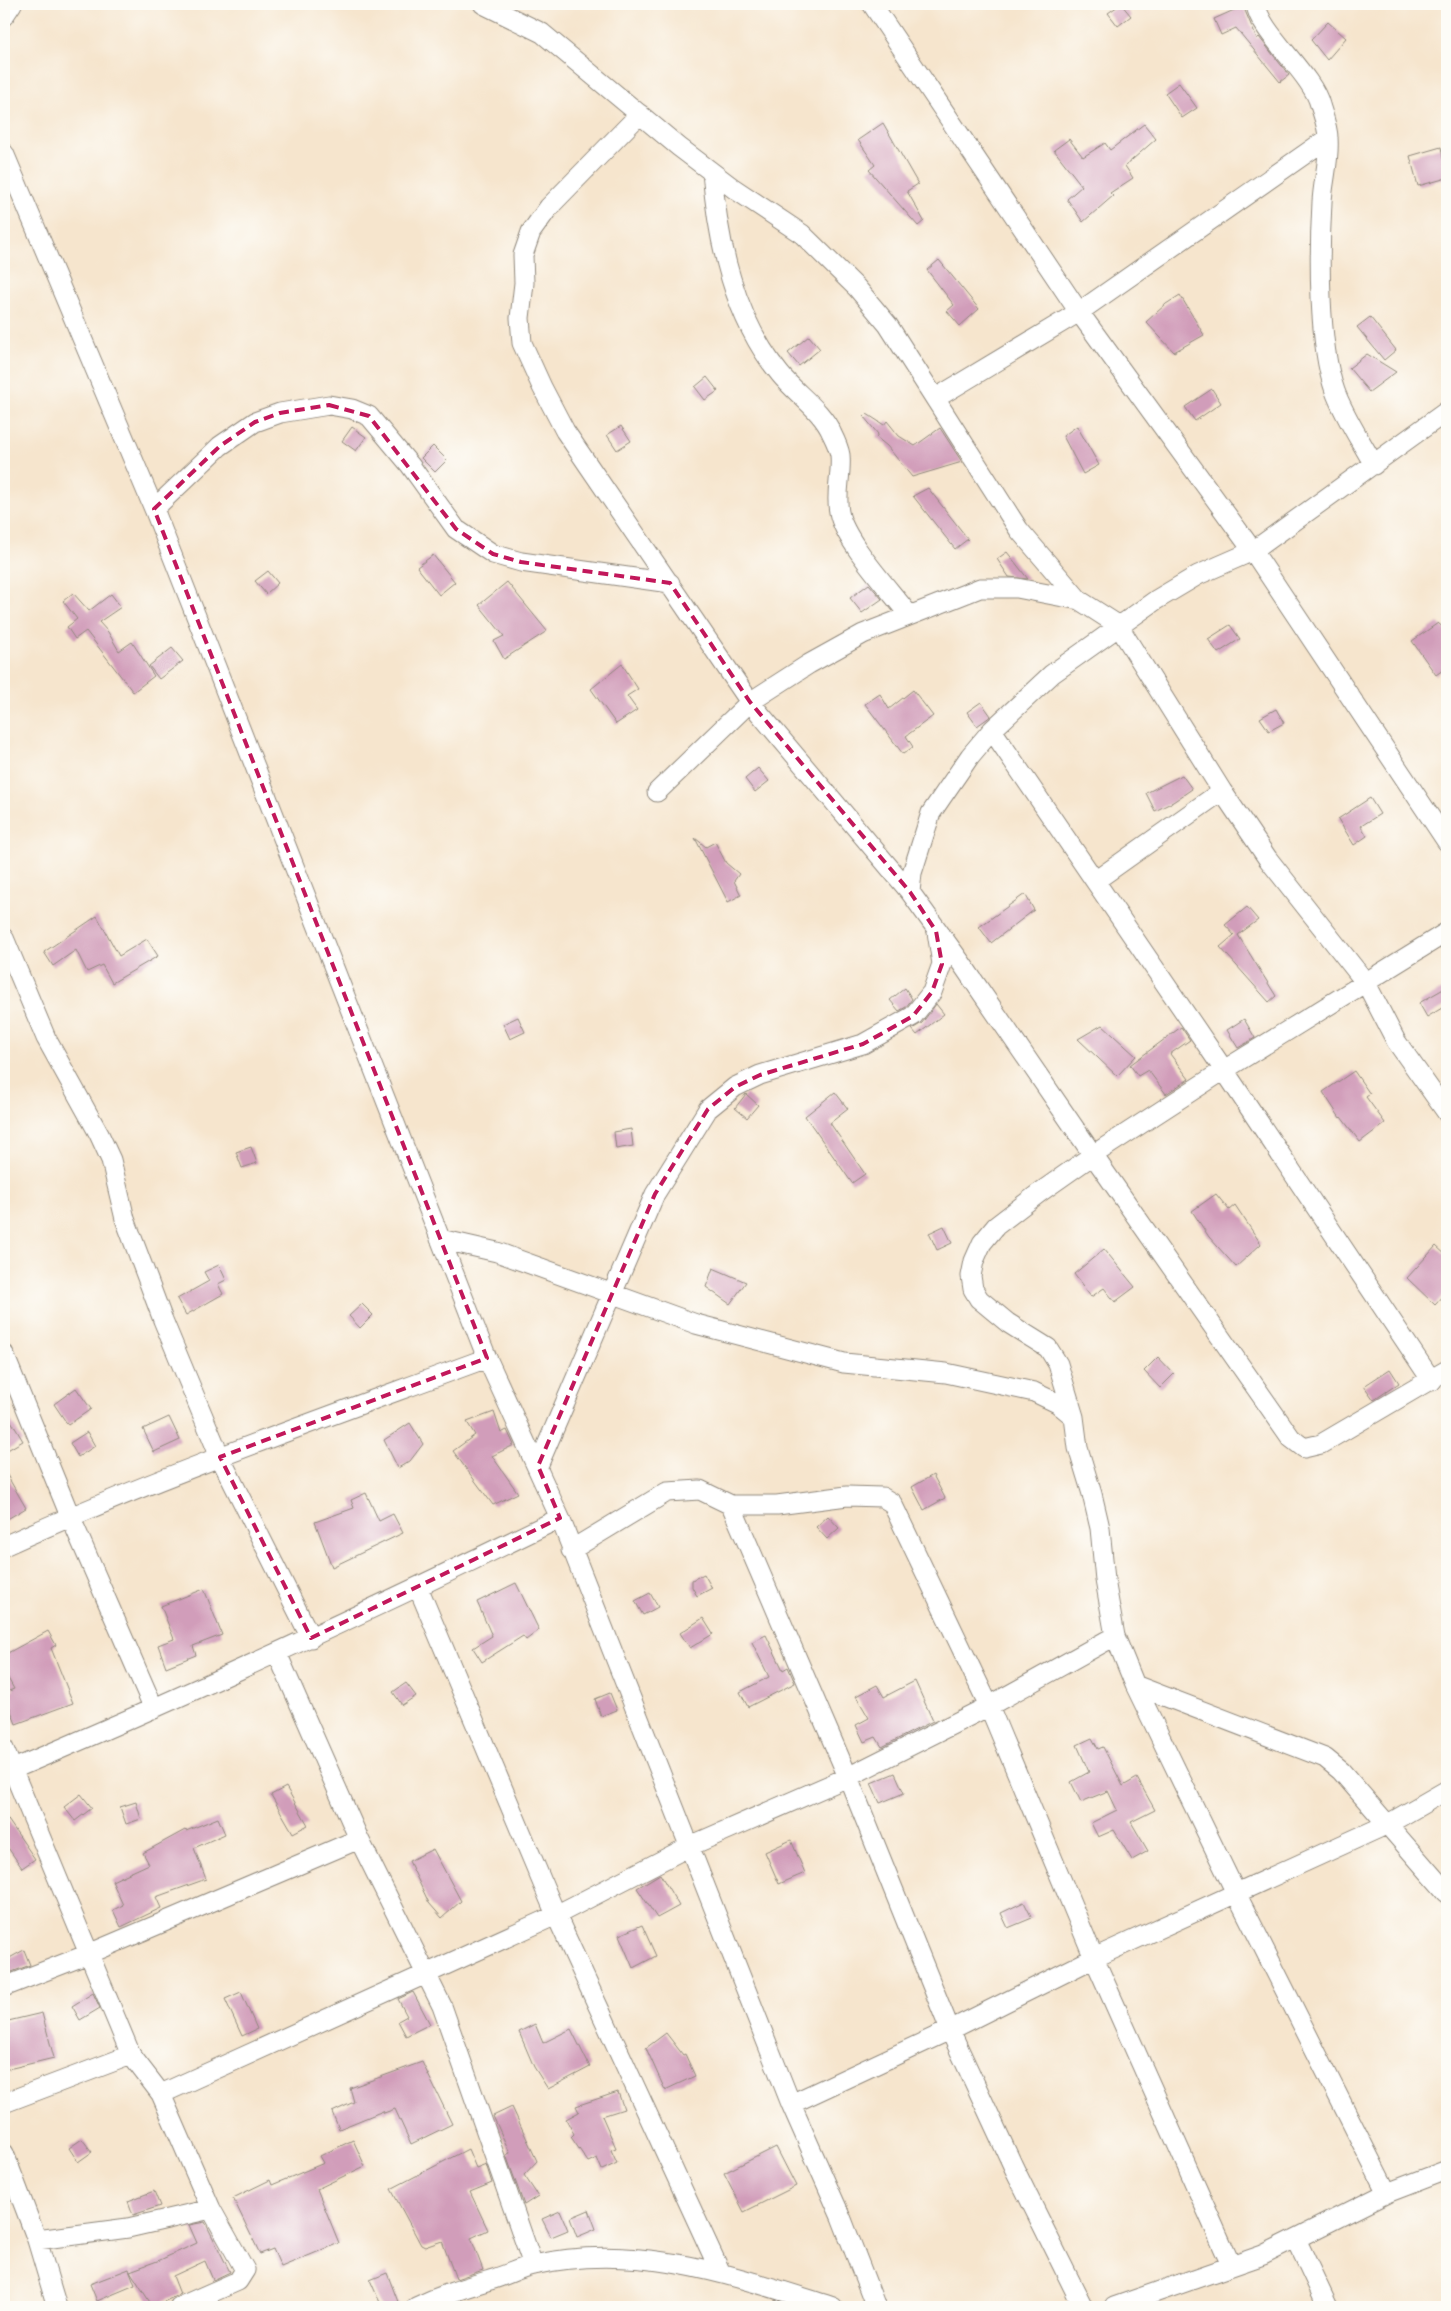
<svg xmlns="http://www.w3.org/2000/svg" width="1451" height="2311" font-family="'IM FELL DW Pica',serif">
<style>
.building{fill:#d19dba}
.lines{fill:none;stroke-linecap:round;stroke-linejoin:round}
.minor-casing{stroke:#90887c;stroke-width:21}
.minor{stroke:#fff;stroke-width:19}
.marked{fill:none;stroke:#c2185b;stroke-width:4;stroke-dasharray:10 6;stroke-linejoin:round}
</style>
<rect width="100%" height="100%" fill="#fdfcf7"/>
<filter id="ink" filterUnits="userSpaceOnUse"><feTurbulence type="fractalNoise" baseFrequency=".02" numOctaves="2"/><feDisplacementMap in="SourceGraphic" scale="10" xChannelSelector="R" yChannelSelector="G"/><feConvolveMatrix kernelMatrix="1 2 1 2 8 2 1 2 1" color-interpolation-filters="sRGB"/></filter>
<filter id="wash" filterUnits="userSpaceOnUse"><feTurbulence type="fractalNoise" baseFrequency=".0096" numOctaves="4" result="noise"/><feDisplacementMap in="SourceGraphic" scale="20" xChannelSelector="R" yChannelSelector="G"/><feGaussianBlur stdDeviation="1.12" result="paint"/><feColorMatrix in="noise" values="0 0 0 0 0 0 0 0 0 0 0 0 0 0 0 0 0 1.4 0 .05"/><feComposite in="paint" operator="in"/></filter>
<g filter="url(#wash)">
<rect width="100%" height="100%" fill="#f6e5cd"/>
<g id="blocks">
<path class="building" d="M1121,4L1131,16L1118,26L1108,13Z
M1243,6L1257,39L1259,37L1289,75L1280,82L1236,28L1221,35L1214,19Z
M1328,22L1346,38L1327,60L1311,40Z
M1179,83L1197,108L1182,118L1165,93Z
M883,123L918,184L907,191L924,221L918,226L869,170L875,165L858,140Z
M1144,124L1156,139L1125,166L1133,178L1110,193L1113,196L1083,222L1067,199L1082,186L1054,150L1069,139L1083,157L1105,143L1110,150Z
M1441,147L1447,178L1418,186L1410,156Z
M939,260L979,309L960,326L947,311L954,305L927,270Z
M1180,295L1204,335L1174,352L1146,322L1166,304Z
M1370,317L1396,350L1384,360L1357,327Z
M809,336L820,349L799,366L788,353Z
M1367,354L1396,372L1369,392L1349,368Z
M707,377L718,391L705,400L695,387Z
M1212,389L1221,403L1195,421L1185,407Z
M867,414L884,425L887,421L899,436L915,446L940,428L962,462L912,477L887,446L876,437L878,434L864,417Z
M621,426L631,441L617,450L607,435Z
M1077,426L1099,465L1083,474L1063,436Z
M352,427L366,437L356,451L342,441Z
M433,446L447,460L435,472L421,458Z
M928,488L968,539L955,549L913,496Z
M1007,552L1028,579L1009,577L997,559Z
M433,555L455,582L439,595L417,567Z
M268,571L278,583L266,594L255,581Z
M507,582L547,631L504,659L494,641L504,636L479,605Z
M869,584L882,599L862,613L850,598Z
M73,593L89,611L111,594L121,607L99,622L108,632L119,651L132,642L154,676L133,692L86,631L75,639L67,627L77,619L63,601Z
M1438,623L1447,631V667L1436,675L1412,641Z
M1230,625L1240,639L1218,653L1208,639Z
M172,648L183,661L159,679L149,666Z
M622,664L638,689L627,696L637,710L616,724L591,689Z
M913,690L933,716L906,736L913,747L903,754L865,704L880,694L889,709Z
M981,702L991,716L977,726L967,712Z
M1276,709L1284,723L1269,731L1260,718Z
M758,768L769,781L755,792L745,779Z
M1182,775L1192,789L1173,802L1155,811L1146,793Z
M1370,798L1380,814L1361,826L1367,836L1354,845L1338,819Z
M695,838L706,847L715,842L726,863L739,874L734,881L741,895L728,902Z
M1025,894L1034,910L991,943L979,927Z
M1247,907L1258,920L1238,935L1276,996L1269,1002L1220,947L1234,935L1225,925Z
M97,916L119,956L147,939L158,956L112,983L102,965L87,972L76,950L53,966L44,952Z
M1447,987V1005L1427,1017L1419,1003Z
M905,988L912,999L906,1007L899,1011L890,1000Z
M936,1004L944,1014L917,1035L912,1029L922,1023Z
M518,1017L525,1032L510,1039L503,1024Z
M1244,1019L1255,1038L1238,1048L1227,1030Z
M1102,1025L1136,1056L1117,1076L1078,1039Z
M1181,1027L1190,1040L1170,1054L1189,1079L1166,1094L1148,1070L1138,1076L1130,1065Z
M1354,1071L1370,1094L1366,1097L1385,1123L1360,1142L1341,1117L1340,1118L1323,1092Z
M835,1092L848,1109L830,1123L865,1174L852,1183L805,1116Z
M746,1094L758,1105L747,1118L735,1108Z
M631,1129L633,1146L616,1149L614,1132Z
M251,1147L257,1163L242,1168L236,1152Z
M1216,1194L1229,1210L1235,1205L1261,1244L1236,1267L1209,1237L1192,1211Z
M944,1226L952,1243L937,1250L929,1233Z
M1436,1246L1447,1256V1292L1435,1305L1407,1278Z
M1104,1249L1135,1287L1115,1302L1104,1288L1091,1297L1074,1274Z
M219,1265L226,1280L218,1284L223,1294L186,1315L177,1299L209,1281L204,1272Z
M713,1268L746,1282L730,1304L706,1287Z
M362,1304L373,1315L360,1328L349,1316Z
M1158,1357L1174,1374L1160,1388L1144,1371Z
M1390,1369L1399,1383L1374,1400L1364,1386Z
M76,1388L91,1409L68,1425L54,1404Z
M4,1409L23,1441L4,1452Z
M494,1412L501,1433L507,1430L514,1445L492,1456L518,1493L493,1505L453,1451L475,1435L467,1422Z
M169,1417L180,1440L154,1452L143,1429Z
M410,1423L423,1444L410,1461L398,1468L384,1440Z
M87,1432L95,1446L78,1457L70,1443Z
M4,1470L26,1508L4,1521Z
M933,1475L945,1498L924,1510L912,1487Z
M366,1493L379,1521L393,1514L403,1533L332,1567L315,1522L354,1508L351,1500Z
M828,1516L839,1528L827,1539L816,1527Z
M704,1574L712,1588L697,1596L692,1587V1580Z
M516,1583L539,1630L526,1640L523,1636L482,1662L473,1648L492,1636L477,1602Z
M204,1589L222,1635L193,1646L196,1655L166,1667L158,1645L174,1639L161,1606Z
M650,1593L658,1607L643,1615L635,1601Z
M703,1618L713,1634L690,1648L680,1633Z
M48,1631L56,1645L51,1648L73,1703L16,1724L4,1693L14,1689L4,1671V1655Z
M766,1635L783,1670L788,1667L795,1683L748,1707L740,1692L769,1677L752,1642Z
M915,1681L933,1721L882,1747L876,1737L864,1742L856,1725L869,1718L856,1696L877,1685L884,1697Z
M406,1683L416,1696L402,1705L393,1692Z
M610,1693L617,1710L601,1716L595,1699Z
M1092,1738L1098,1749L1103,1747L1123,1786L1137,1778L1155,1810L1131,1822L1148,1851L1132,1860L1114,1830L1098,1837L1091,1823L1117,1810L1108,1791L1081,1802L1071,1782L1089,1772L1077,1745Z
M895,1773L904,1793L880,1803L871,1783Z
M286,1787L308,1825L293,1833L271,1795Z
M81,1794L92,1808L75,1821L64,1807Z
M136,1802L141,1819L126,1824L120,1807Z
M4,1814L35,1859L22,1868L4,1842Z
M218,1818L225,1834L194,1848L206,1879L156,1897L161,1908L121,1927L113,1910L123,1905L112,1881L149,1864L143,1853L185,1830L186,1831Z
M791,1840L805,1873L779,1884L765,1852Z
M433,1849L461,1901L442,1918L429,1903L409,1861Z
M660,1874L679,1906L657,1918L637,1888Z
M1024,1902L1032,1918L1008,1928L1001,1913Z
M642,1925L656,1956L633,1968L619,1935Z
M24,1950L30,1965L4,1975V1961Z
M241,1992L257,2029L242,2036L225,1999Z
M413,1992L430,2024L406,2036L398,2021L407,2016L398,1999Z
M93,1993L100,2008L80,2020L72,2006Z
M42,2013L54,2058L4,2070V2022Z
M535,2024L543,2043L571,2029L590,2067L548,2089L534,2067L519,2032Z
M666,2033L683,2055L685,2054L695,2076L665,2090L646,2048Z
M422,2062L452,2124L411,2144L395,2109L384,2113L383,2111L339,2129L332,2112L354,2102L350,2088Z
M618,2092L624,2109L602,2116L616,2148L611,2150L617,2163L602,2170L597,2158L588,2162L571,2137L574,2134L566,2119L579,2112L576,2106Z
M512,2107L537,2161L524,2175L538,2196L524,2205L506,2155L510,2153L493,2116Z
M82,2139L92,2152L78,2162L69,2148Z
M353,2140L365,2166L317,2189L339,2243L281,2267L273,2249L260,2254L233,2198L270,2180L272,2185L324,2163L320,2156Z
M776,2147L796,2186L744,2212L724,2173Z
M468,2149L476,2168L486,2164L492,2183L470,2192L488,2230L471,2238L483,2270L456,2279L442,2241L425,2247L421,2245L391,2189Z
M154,2191L160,2206L133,2215L128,2201Z
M589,2210L596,2229L577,2237L570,2218Z
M560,2211L568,2230L551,2237L542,2219Z
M205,2222L230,2272L213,2280L205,2261L173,2276L180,2294L153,2307L130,2271L160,2260L197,2243L189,2225Z
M129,2269L135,2285L97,2301L90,2284Z
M387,2273L400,2307H382L370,2280Z"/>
</g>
</g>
<g filter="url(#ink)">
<use href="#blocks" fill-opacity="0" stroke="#90887c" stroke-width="1"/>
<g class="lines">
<g class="minor-casing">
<path id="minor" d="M483,4L542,33L679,147L733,188L802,234L857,288L888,325L1019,530L1079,600L1118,625L1222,791L1268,859L1366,983L1396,1041L1447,1113
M872,4L1079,312L1253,551L1447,842
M1256,4C1258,31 1313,75 1320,105C1323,115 1328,128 1328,138C1330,159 1323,181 1322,202C1319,254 1318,343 1335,391C1344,416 1361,441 1374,465
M4,16L12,4
M640,114L549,207L531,232L523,255L524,283L520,318L522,343L542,387L565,431L750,702L910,892L962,964L1093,1155L1291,1438L1304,1448L1321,1444L1447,1370
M4,153L154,509L487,1358L560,1518L791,2104L841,2217L876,2307
M712,172C718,243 734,318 780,374C796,394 822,410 832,434C835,440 839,449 840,455C842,474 835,493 839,512C844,541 890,590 909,615
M936,398L1079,312L1328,138
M154,509L220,446L255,422L280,413L329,405L352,409L369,416L410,465L456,529L493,554L521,562L670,583
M992,730L1224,1070L1432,1381
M657,792L750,702L809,664L863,634L980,588H1017L1079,600
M1095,881L1222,791
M910,892L912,873L931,813L970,756L992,730L1052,674L1156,600L1198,575L1253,551L1447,411
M4,938L46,1038L99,1134L111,1160L125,1219L163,1320L220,1457L311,1638
M440,1239L497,1252L696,1324L844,1363L946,1373L1034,1392L1057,1403L1074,1417
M4,1354L70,1516L154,1709
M538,1466L655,1194L708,1109L735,1087L760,1075L863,1044L913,1016L932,992L942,964L937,932
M731,1505L848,1777L950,2030L1014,2168L1083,2307
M4,1546C161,1475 325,1418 487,1358
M571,1550L667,1492L700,1490L731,1505H777L847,1496L882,1497L892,1503L989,1706L1094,1958L1231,2265
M418,1587L556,1915L720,2271
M277,1653L359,1839L442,2006L533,2265
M1135,1685L1325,1758L1341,1771L1447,1893
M4,1749L131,2055L161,2094L211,2209L245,2270L238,2281L179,2307
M4,1773C192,1694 376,1608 560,1518
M4,1987L91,1953L359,1839
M161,2094L556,1915L690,1846L848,1777L989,1706L1115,1636
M4,2103L131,2055
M791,2104L950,2030L1094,1958L1388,1824L1447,1790
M4,2153L37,2240L57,2307
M1387,2193L1236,1893L1135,1685L1115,1636L1105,1580L1100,1528L1092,1494L1078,1448L1074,1417L1058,1364L1048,1348L1008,1323L979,1299L973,1289L971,1276L974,1261L982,1243L996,1226L1039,1193L1093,1155L1224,1070L1447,932
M1296,2239L1328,2307
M37,2240L128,2228L211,2209
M416,2307C441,2295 464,2288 490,2280C505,2276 519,2268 533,2265C638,2241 735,2276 833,2307
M1114,2307L1263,2255L1387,2193L1447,2170"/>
</g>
<use href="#minor" class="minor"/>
</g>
</g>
<path class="marked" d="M329,405L369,416L456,529L493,554L521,562L670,583L750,702L910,892L936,931L942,964L932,992L913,1016L863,1044L760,1075L735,1087L708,1109L655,1194L538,1466L560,1518L311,1638L220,1457L487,1358L154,509L220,446L255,422L280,413Z"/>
<rect width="1451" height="2311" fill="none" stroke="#fdfcf7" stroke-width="20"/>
</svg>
